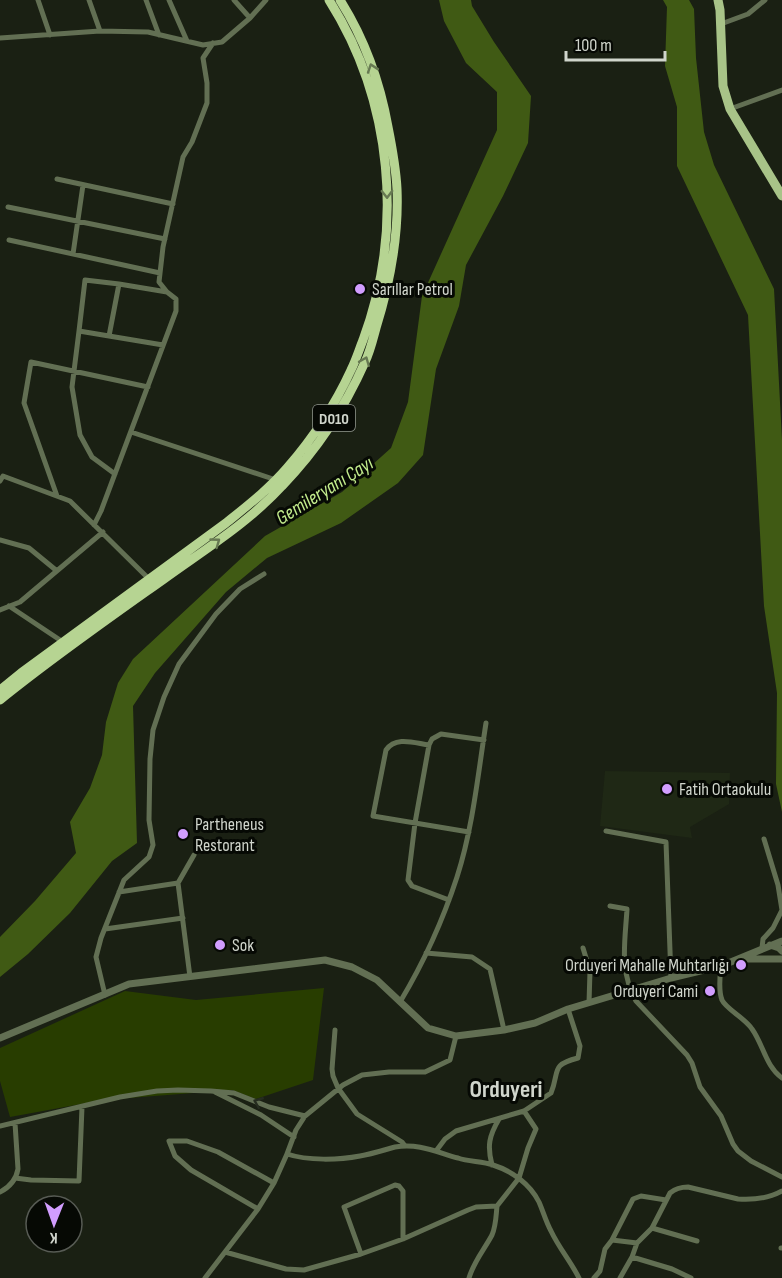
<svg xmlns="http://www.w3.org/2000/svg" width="782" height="1278" font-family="'Sofia Sans Condensed',sans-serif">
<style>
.built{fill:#1f2815}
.green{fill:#283d00}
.water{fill:#405a14}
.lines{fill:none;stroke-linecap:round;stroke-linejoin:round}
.minor{stroke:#626f53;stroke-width:5}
.tertiary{stroke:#626f53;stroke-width:7}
.primary{stroke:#a8c388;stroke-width:9}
.trunk{stroke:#b6d492;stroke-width:9}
.oneway{stroke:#677952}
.oneway2{stroke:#262d20}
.poi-dot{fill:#d19dfe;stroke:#060904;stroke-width:2}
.labels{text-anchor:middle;stroke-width:6;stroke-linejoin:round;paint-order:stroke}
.shield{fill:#060904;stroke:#939890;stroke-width:1.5}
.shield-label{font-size:16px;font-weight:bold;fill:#d0d5cc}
.poi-label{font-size:18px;fill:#d0d5cc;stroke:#060904;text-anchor:start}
.water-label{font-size:20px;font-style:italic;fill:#c3ec8d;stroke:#060904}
.district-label{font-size:24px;font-weight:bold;fill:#d0d5cc;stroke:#060904}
</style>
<rect width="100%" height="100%" fill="#1a2013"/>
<path class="built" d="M605,771L730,773L729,804L690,827L692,838L600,826Z"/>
<path class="green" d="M324,988L313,1080L256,1099L232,1090L103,1100L10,1117L0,1081V1048L125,991L196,1000Z"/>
<path class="water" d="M439,0H471L472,6L494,42L531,96L528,143L503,196L466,265L459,306L436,369L423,455L398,483L341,523L267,558L226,592L155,673L133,706L137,843L112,861L70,913L28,954L0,977V937L35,901L76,853L70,822L90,788L102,755L106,722L118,683L133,659L265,536L342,492L391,448L408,402L422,296L497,130V92L466,63L444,21Z
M663,0H689L694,9L696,58L704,132L714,165L774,289L782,440V812L776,784L777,693L764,606L748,315L677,166V107L665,66L667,7Z"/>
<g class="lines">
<path class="minor" d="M38,0L50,35
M89,0L100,31
M146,0L159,35
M169,0L187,41
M234,0L250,18
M721,24L748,14L765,0
M0,38L100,31L148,32L203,45L222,42L250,18L266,0
M730,109L782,90
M57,179L173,204
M8,207L165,239
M9,240L160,273
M73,254L83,185
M79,331L85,280L119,284
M109,336L119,284L167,292
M131,432L276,480
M115,474L92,457L80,435L72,387L79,331L163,345
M0,481L3,476L70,501L149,579
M57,496L24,403L31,362L148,387
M94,525L101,511L176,311V299L167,292L159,282L163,247L183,157L192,142L207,103V83L203,58L213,43
M0,540L29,548L57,571
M9,606L63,642
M0,610L20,602L103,532
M429,745C414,743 396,736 386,750L373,816L469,832
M606,831L666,842L671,978
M119,892L178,883
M449,900L412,886L408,880L415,823L429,745L432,739L441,734L484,740
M610,906L627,909C625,943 619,970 636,1001L687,1055L692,1063L700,1087L721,1116L733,1144L738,1151L751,1161L782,1177
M105,929L183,918
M583,948L590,971L589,1003
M762,948L763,939L773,928L782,910L778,885L764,839
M426,953L472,957L490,969L504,1030
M721,966C720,976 718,990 722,1000C726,1009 745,1018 752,1029C763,1044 766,1067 782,1078
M190,977L178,883L194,855
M105,995L96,957L101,938L124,880L149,857L153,845L149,820L150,759L153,730L164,697L179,664L216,614L240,589L264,574
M400,1002C424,962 443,920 457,877C473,827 478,774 486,723
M335,1030L332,1069L333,1076L338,1088L357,1114L402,1142L405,1146
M456,1036L450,1060L425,1072H389L362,1075L343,1085L305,1116L296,1130L287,1154C308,1161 339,1160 360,1156C372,1154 384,1150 395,1147C419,1143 436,1152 458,1158C469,1162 482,1161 493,1165C512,1171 530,1184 539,1202C543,1211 546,1222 551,1231C559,1248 571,1262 579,1278
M215,1092L261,1115L294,1137
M0,1126L120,1097L157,1091L178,1090L211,1091L234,1093L269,1107L305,1116
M436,1151L445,1139L456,1131L524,1111L551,1093C560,1071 550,1065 578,1058L580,1046L568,1009
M492,1165C487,1146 489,1136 499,1119
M15,1178L31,1180L79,1181L82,1107
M0,1192C10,1187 16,1180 18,1169L15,1123
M258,1209L191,1170L175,1156L169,1141H187L218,1152L274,1183
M652,1228L697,1241
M612,1240L637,1243
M781,1248H782
M225,1252L286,1269L304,1270L361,1254L403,1239L468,1210L476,1207L497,1206L519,1178L528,1148L536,1129L524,1111
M361,1254L344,1207L395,1185L399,1186L403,1191V1239
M632,1257L672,1269L691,1278
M205,1278L258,1209L274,1183L287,1154
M469,1278C474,1261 484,1250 492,1235C496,1226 496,1216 497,1206
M594,1278L600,1271L605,1249L612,1240L633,1199L641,1196L666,1200
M620,1278L632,1257L637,1243L652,1228L670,1193C676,1188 681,1187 688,1187L738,1199C754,1200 768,1199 782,1191"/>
<path class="tertiary" d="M770,945L779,948L782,951
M744,959H782
M0,1038L129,984L325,960L352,967L377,980L428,1028L456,1036L504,1030L535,1023L568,1009L671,978L721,966L782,941"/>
<path class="primary" d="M718,0L720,10L723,86L730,109L782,196"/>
<path class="trunk" d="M0,690L21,673L226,523C247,506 269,489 287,468C312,439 335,405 351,370C356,360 359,350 363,340C404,229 393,101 329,0
M0,700C53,657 109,618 164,579C204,550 248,523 282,486C316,451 345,407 365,362C370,352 373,339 376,328C390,283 399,237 397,189C396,169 392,147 388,127C380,82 364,38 340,0"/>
</g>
<defs><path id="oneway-chevron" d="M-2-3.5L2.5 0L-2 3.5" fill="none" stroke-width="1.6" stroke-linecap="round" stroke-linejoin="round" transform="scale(1.5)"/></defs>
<g class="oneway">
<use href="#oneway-chevron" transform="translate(372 68) rotate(-109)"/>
<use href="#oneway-chevron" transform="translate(387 194) rotate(89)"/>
<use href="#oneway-chevron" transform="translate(365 361) rotate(-68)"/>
<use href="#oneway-chevron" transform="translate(216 542) rotate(-36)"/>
</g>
<use class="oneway2" href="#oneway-chevron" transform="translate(258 1102) rotate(-158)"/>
<g class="poi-dot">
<circle cx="360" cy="289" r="6"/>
<circle cx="667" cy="789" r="6"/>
<circle cx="183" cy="834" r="6"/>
<circle cx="220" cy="945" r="6"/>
<circle cx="741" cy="965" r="6"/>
<circle cx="710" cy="991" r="6"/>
</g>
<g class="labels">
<rect class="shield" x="313" y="405" width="42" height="26" rx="4.5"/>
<g class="shield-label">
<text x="334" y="424">D010</text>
</g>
<g class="poi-label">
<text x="372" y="295">Sarıllar Petrol</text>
<text x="679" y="795">Fatih Ortaokulu</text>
<text x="195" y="830">Partheneus<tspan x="195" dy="21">Restorant</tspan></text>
<text x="232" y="951">Sok</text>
<text x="729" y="971" text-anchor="end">Orduyeri Mahalle Muhtarlığı</text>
<text x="698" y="997" text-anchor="end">Orduyeri Cami</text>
</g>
<g class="water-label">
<text transform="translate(324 490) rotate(-32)" y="7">Gemileryanı Çayı</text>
</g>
<g class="district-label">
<text x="506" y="1097">Orduyeri</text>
</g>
</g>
<g transform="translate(54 1224) rotate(181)"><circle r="28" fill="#060904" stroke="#575b54" stroke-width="1.5"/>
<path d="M0-4.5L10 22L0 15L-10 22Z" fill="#d19dfe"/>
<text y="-9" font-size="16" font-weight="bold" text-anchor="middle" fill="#d0d5cc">K</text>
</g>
<path d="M566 51v9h99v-9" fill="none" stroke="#d0d5cc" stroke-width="3"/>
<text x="575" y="51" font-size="18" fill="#d0d5cc" stroke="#060904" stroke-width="4.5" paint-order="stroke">100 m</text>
</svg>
